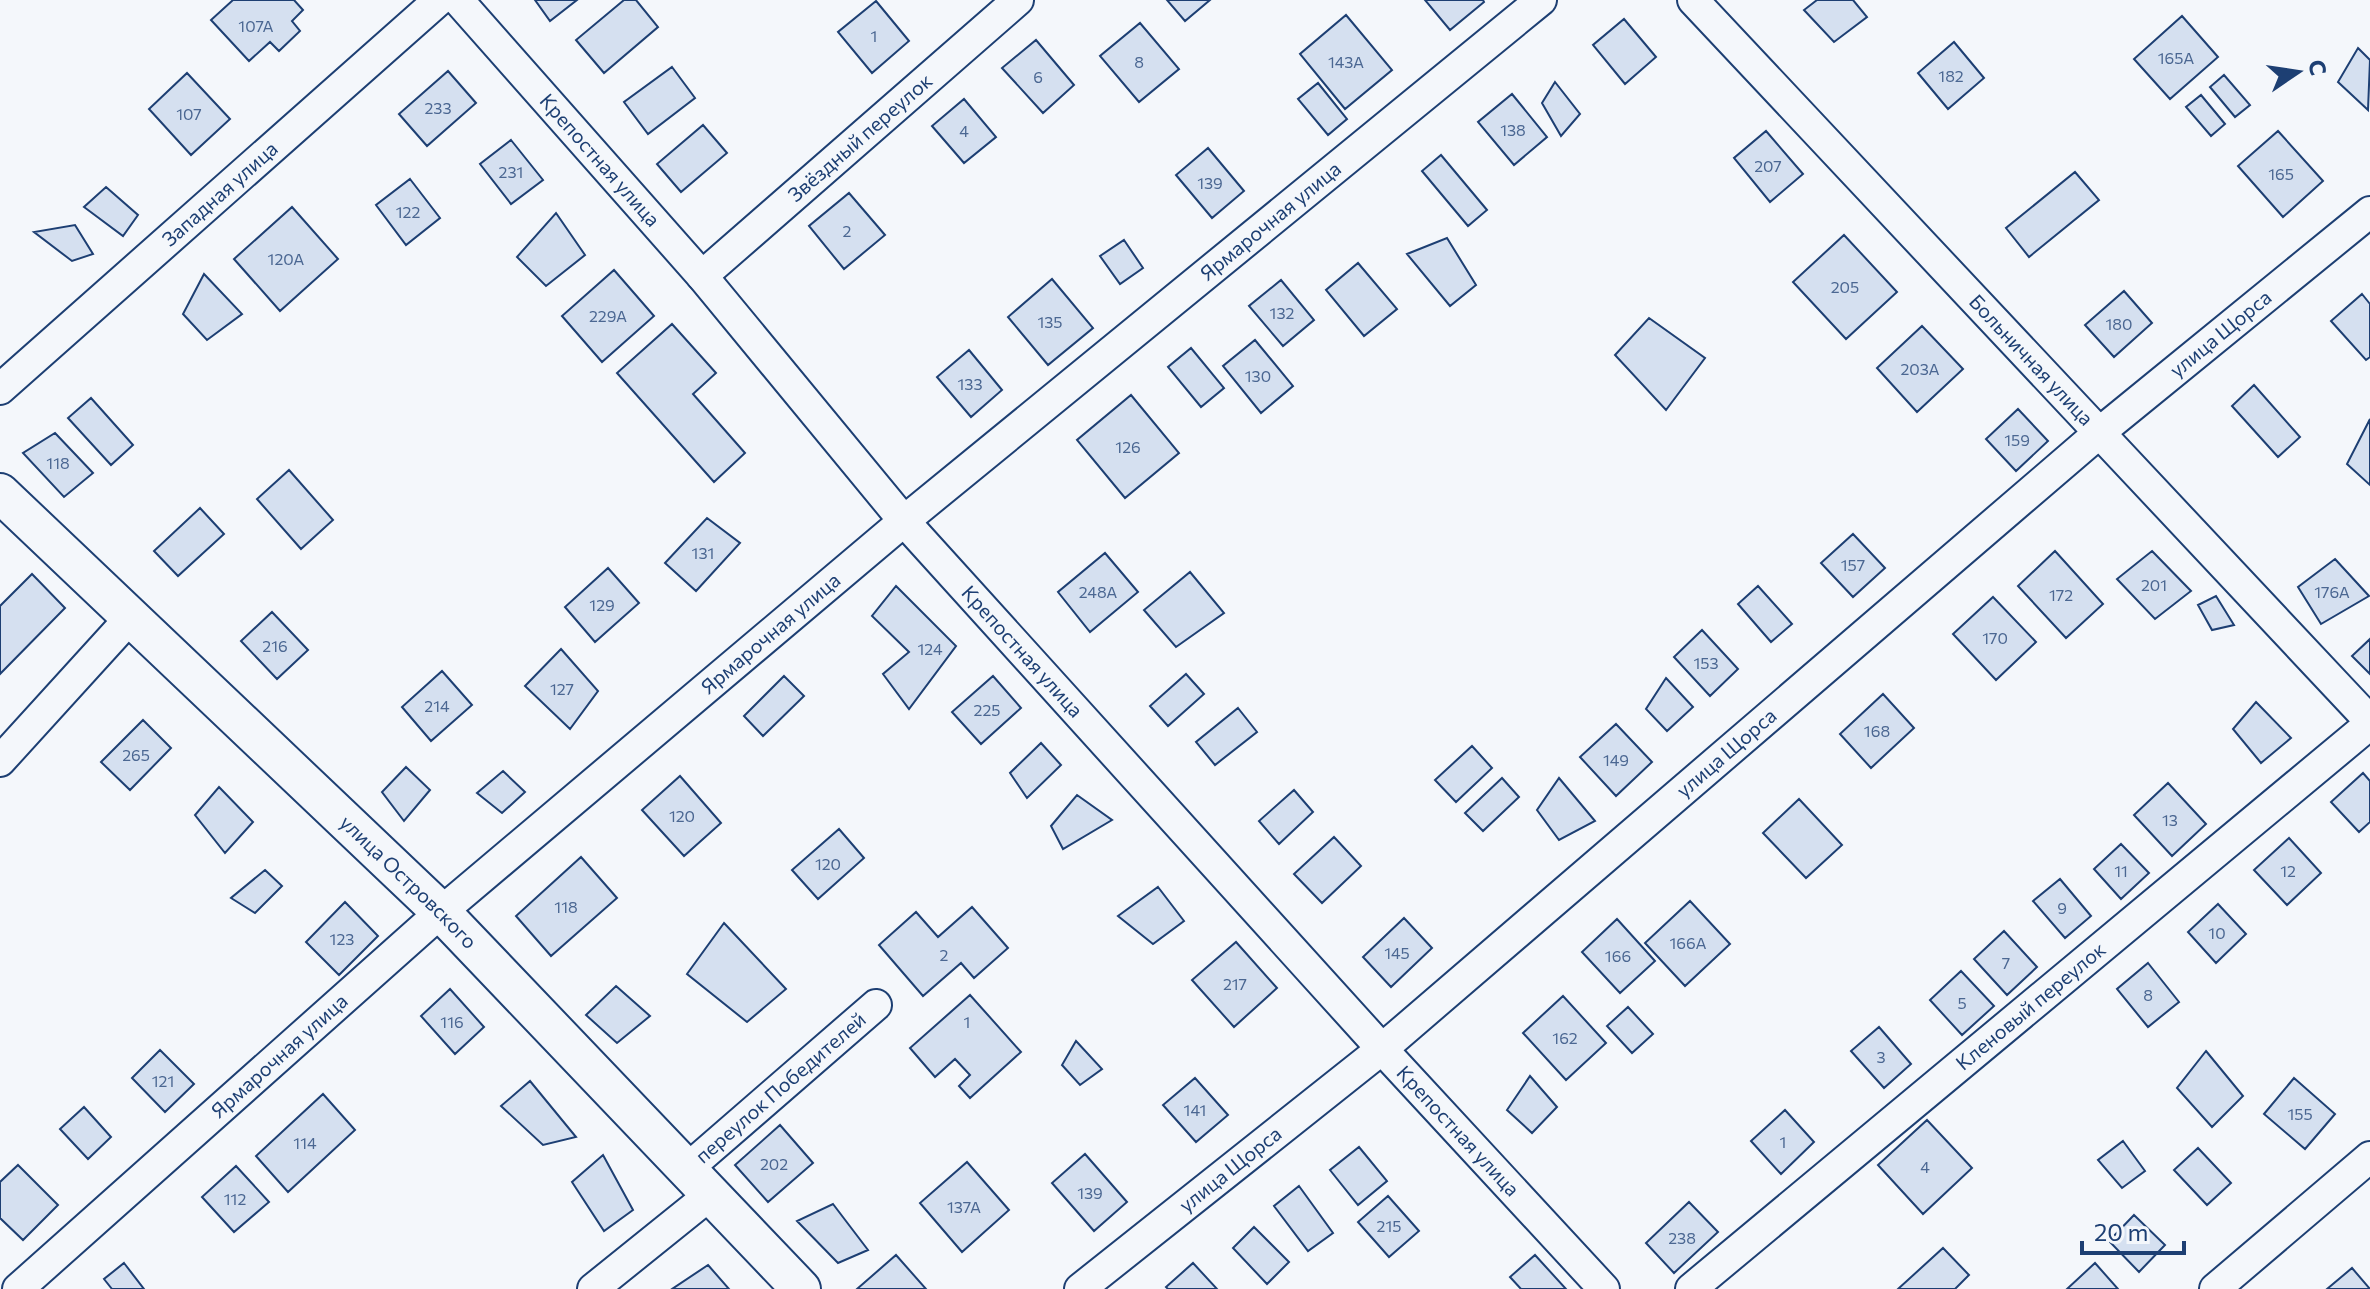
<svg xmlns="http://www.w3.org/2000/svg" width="2370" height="1289" font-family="Commissioner,sans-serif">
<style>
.building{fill:#d5e0f0;stroke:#1d3f73;stroke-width:2}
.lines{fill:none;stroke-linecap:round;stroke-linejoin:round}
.minor-casing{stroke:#1d3f73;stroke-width:34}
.tertiary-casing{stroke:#1d3f73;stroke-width:42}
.minor{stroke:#f4f7fb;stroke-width:30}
.tertiary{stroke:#f4f7fb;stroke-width:38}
.labels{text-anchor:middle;stroke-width:6;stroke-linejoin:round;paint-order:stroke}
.number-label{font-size:16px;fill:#4b6792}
.street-label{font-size:20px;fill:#1d3f73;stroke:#f4f7fb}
</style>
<rect width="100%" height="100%" fill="#f4f7fb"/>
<path class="building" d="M233,0H294L303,10L292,21L300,31L279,51L270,42L249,61L211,20Z
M535,0H577L550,21Z
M624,0H636L658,27L604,73L576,40Z
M1167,0H1210L1185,21Z
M1425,0H1483L1484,2L1450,30Z
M1817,0H1853L1867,17L1834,42L1804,10Z
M876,1L909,41L872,73L838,32Z
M1346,15L1392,70L1345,109L1300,54Z
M2182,16L2218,57L2170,99L2134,59Z
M1624,19L1656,57L1625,84L1593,45Z
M1140,23L1179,69L1139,102L1100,56Z
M1036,40L1074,85L1043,113L1002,68Z
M1954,42L1984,78L1948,109L1918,73Z
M2358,48L2370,60L2368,110L2338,82Z
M672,67L695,98L648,134L624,102Z
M448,71L476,103L427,146L399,114Z
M187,73L230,119L191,155L149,109Z
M2224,75L2250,105L2235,117L2210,87Z
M1555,82L1580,114L1561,136L1542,103Z
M1318,83L1347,119L1328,135L1298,99Z
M1512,94L1547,137L1514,165L1478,122Z
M2201,95L2225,124L2211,136L2186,107Z
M964,99L996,137L964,163L932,126Z
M703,125L727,153L681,192L657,164Z
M1766,131L1803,174L1770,202L1734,158Z
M2278,131L2323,181L2283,217L2238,166Z
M511,140L543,180L511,204L480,164Z
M1208,148L1244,191L1212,218L1176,175Z
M1441,155L1487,210L1468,226L1422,171Z
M2075,172L2099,200L2029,257L2006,228Z
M410,179L440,218L406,245L376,205Z
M106,187L138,215L123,236L84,207Z
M849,193L885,235L844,269L809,226Z
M292,207L338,259L280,311L234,259Z
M556,213L585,255L546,286L517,257Z
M75,225L93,254L72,261L34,232Z
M1844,235L1897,292L1846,339L1793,282Z
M1447,238L1476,285L1450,306L1407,254Z
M1124,240L1143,268L1120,284L1100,256Z
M1358,263L1397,309L1364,336L1326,290Z
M614,270L654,316L602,362L562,316Z
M204,274L242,314L207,340L183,314Z
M1052,279L1093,328L1048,365L1008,317Z
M1281,280L1314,320L1283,346L1249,306Z
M2124,291L2152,323L2114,357L2085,325Z
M2362,294L2370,304V357L2366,360L2331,321Z
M1649,318L1705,358L1666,410L1615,355Z
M672,324L716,373L693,394L745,453L714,482L617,373Z
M1922,326L1963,369L1917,412L1877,368Z
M1255,340L1293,386L1261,413L1223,366Z
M1191,348L1224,388L1201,407L1168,367Z
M969,350L1002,390L971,417L937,377Z
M2254,385L2300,437L2278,457L2232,406Z
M1131,395L1179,453L1125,498L1077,440Z
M91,398L133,445L111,465L68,418Z
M2018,409L2048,441L2016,471L1986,439Z
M2370,419V485L2347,464Z
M55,433L93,473L64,497L23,453Z
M289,470L333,520L301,549L257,499Z
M200,508L224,534L178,576L154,551Z
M707,518L740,543L696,591L665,563Z
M1853,534L1885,568L1853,597L1821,563Z
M2055,551L2103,604L2066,638L2018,586Z
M2152,551L2191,591L2155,619L2117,579Z
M1105,553L1138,592L1090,632L1058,592Z
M2335,559L2369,596L2321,624L2298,587Z
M608,568L639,603L595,642L565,607Z
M1190,572L1224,613L1176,647L1144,610Z
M32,574L65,608L0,674V606Z
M896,586L956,646L909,709L883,674L909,652L872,616Z
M1758,586L1792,624L1771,642L1738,604Z
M2216,596L2234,625L2212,630L2198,605Z
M1993,597L2036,642L1996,680L1953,634Z
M272,612L308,650L277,679L241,641Z
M1702,630L1738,669L1710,696L1674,657Z
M2370,639V674L2352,656Z
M561,649L598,691L570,729L525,686Z
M442,671L472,705L431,741L402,707Z
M1186,674L1204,694L1168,726L1150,706Z
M784,676L804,696L763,736L744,716Z
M993,676L1021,708L981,744L952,712Z
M1666,678L1693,707L1667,731L1646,709Z
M1883,694L1914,728L1871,768L1840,734Z
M2256,702L2291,738L2261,763L2233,729Z
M1238,708L1257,732L1215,765L1196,742Z
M143,720L171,748L130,790L101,762Z
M1616,724L1652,762L1616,796L1580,757Z
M1041,743L1061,765L1027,798L1010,773Z
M1472,746L1492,768L1456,802L1435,780Z
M406,767L430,790L404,821L382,792Z
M503,771L525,792L502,813L477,793Z
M2363,773L2370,781V822L2359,832L2331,802Z
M680,776L721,823L684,856L642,810Z
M1502,778L1519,797L1483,831L1465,813Z
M1559,778L1595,821L1559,840L1537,810Z
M2168,783L2206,824L2172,856L2134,815Z
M219,787L253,822L225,853L195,815Z
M1294,790L1313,812L1279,844L1259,821Z
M1077,795L1112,820L1063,849L1051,826Z
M1799,799L1842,845L1806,878L1763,833Z
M839,829L864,858L818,899L792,870Z
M1334,837L1361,866L1322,903L1294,874Z
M2289,838L2321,873L2287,905L2254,870Z
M2121,844L2149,873L2121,899L2094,869Z
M581,857L617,898L551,956L516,916Z
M265,870L282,886L255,913L231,898Z
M2060,879L2091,916L2065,938L2033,901Z
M1158,887L1184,921L1153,944L1118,916Z
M1690,901L1730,944L1685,986L1645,943Z
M345,902L378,936L339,975L306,942Z
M2218,904L2246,934L2216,963L2188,932Z
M972,907L1008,948L974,978L961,963L923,996L879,945L916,912L938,937Z
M1404,918L1432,948L1391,987L1363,957Z
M1617,919L1655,961L1620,993L1582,952Z
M724,923L786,989L747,1022L687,974Z
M2004,931L2037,967L2007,995L1974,959Z
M1236,942L1277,988L1234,1027L1192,980Z
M2148,963L2179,1002L2148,1027L2117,989Z
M1961,971L1994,1006L1962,1035L1930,1000Z
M616,986L650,1016L617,1043L586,1015Z
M450,989L484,1027L455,1054L421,1016Z
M970,995L1021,1052L970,1098L959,1086L970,1075L955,1059L935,1077L910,1048Z
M1563,996L1606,1043L1566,1080L1523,1033Z
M1628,1007L1653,1034L1632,1053L1607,1026Z
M1879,1027L1911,1064L1884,1088L1851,1051Z
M1076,1041L1102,1069L1080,1085L1062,1065Z
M160,1050L194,1084L165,1112L132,1078Z
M2206,1051L2243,1096L2212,1127L2177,1088Z
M1530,1076L1557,1107L1532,1133L1507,1110Z
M1195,1078L1228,1115L1196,1142L1163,1105Z
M2294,1078L2335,1114L2305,1149L2264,1114Z
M530,1081L576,1137L543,1145L501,1106Z
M323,1094L355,1130L288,1192L256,1156Z
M84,1107L111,1137L88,1159L60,1129Z
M1785,1110L1814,1142L1781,1174L1751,1141Z
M1927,1120L1972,1168L1923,1214L1878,1165Z
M780,1125L813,1163L768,1202L735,1165Z
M2123,1141L2145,1171L2122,1188L2098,1160Z
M1359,1147L1387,1181L1358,1205L1330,1170Z
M2198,1148L2231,1183L2207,1205L2174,1170Z
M1085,1154L1127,1202L1094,1231L1052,1183Z
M603,1155L633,1210L604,1231L572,1182Z
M967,1162L1009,1210L962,1252L920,1203Z
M18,1165L58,1205L23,1240L0,1218V1182Z
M236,1166L269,1202L234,1232L202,1197Z
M1299,1186L1333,1233L1308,1251L1274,1206Z
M1388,1196L1419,1231L1389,1257L1358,1222Z
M1689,1202L1718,1232L1674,1273L1646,1243Z
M833,1204L868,1250L838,1263L797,1221Z
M2134,1215L2165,1245L2139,1272L2109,1241Z
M1254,1227L1289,1262L1267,1284L1233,1248Z
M1943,1248L1969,1275L1955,1289H1898Z
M896,1255L926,1289H857Z
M1535,1255L1566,1289H1521L1510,1277Z
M124,1263L144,1289H112L104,1279Z
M1193,1263L1217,1289H1168L1166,1287Z
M2095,1263L2118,1289H2067Z
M708,1265L729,1289H672Z
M2352,1268L2370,1289H2327Z"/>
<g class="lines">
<g class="minor-casing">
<g id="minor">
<path id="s1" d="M458,0L702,276L904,521L1382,1049L1604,1289"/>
<path id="s2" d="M1693,0L2370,721"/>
<path id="s3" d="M702,276L1018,0"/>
<path id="s4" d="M0,389L439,0"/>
<path d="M0,761L131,617"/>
<path id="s5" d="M687,1169L876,1005"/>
<path id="s6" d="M18,1289L441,912L904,521L1541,0"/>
<path d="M593,1289L711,1194"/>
<path id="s7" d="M1080,1289L1382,1049L2099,433L2370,212"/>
<path id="s8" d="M1691,1289L2370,724"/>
<path d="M2215,1289L2370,1157"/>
</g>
</g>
<g class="tertiary-casing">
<g id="tertiary">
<path id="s9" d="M0,493L441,912L801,1289"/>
</g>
</g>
<use href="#minor" class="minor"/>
<use href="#tertiary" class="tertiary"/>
</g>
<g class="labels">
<g class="number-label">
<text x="256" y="32">107А</text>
<text x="874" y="42">1</text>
<text x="2176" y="64">165А</text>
<text x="1139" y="68">8</text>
<text x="1346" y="68">143А</text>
<text x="1951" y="82">182</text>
<text x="1038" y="83">6</text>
<text x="438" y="114">233</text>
<text x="189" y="120">107</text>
<text x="1513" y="136">138</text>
<text x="964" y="137">4</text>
<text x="1768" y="172">207</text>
<text x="511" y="178">231</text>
<text x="2281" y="180">165</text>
<text x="1210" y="189">139</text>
<text x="408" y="218">122</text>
<text x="847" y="237">2</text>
<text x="286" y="265">120А</text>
<text x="1845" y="293">205</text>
<text x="1282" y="319">132</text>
<text x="608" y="322">229А</text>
<text x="1050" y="328">135</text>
<text x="2119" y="330">180</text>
<text x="1920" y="375">203А</text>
<text x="1258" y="382">130</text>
<text x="970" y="390">133</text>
<text x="2017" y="446">159</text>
<text x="1128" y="453">126</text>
<text x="58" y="469">118</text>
<text x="703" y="559">131</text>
<text x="1853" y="571">157</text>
<text x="2154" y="591">201</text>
<text x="1098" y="598">248А</text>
<text x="2332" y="598">176А</text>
<text x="2061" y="601">172</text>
<text x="602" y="611">129</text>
<text x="1995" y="644">170</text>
<text x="275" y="652">216</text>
<text x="930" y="655">124</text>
<text x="1706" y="669">153</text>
<text x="562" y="695">127</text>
<text x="437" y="712">214</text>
<text x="987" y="716">225</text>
<text x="1877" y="737">168</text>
<text x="136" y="761">265</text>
<text x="1616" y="766">149</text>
<text x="682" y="822">120</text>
<text x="2170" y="826">13</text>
<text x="828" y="870">120</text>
<text x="2121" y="877">11</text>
<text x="2288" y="877">12</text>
<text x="566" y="913">118</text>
<text x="2062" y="914">9</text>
<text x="2217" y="939">10</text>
<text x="342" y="945">123</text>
<text x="1688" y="949">166А</text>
<text x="1397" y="959">145</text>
<text x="944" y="961">2</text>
<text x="1618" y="962">166</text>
<text x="2006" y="969">7</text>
<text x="1235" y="990">217</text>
<text x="2148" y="1001">8</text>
<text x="1962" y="1009">5</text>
<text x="452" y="1028">116</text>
<text x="967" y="1028">1</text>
<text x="1565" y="1044">162</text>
<text x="1881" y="1063">3</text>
<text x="163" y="1087">121</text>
<text x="1195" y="1116">141</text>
<text x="2300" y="1120">155</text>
<text x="1783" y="1148">1</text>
<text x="305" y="1149">114</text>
<text x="774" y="1170">202</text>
<text x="1925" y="1173">4</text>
<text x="1090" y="1199">139</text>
<text x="235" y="1205">112</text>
<text x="964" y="1213">137А</text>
<text x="1389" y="1232">215</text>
<text x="1682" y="1244">238</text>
</g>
<g class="street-label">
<text dy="7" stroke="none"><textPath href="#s3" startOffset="210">Звёздный переулок</textPath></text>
<text dy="7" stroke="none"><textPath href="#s1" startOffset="214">Крепостная улица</textPath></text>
<text dy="7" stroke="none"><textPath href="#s4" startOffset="294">Западная улица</textPath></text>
<text dy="7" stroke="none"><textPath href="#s6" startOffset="1646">Ярмарочная улица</textPath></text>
<text dy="7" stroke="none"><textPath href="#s7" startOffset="1488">улица Щорса</textPath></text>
<text dy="7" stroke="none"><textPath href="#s2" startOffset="494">Больничная улица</textPath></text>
<text dy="7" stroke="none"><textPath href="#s6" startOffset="998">Ярмарочная улица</textPath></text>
<text dy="7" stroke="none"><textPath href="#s1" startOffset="862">Крепостная улица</textPath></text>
<text dy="7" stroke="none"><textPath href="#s7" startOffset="840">улица Щорса</textPath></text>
<text dy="7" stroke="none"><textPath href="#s9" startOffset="564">улица Островского</textPath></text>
<text dy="7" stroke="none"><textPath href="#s8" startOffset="442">Кленовый переулок</textPath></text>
<text dy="7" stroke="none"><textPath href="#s6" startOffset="350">Ярмарочная улица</textPath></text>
<text dy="7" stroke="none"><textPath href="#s5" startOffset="124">переулок Победителей</textPath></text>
<text dy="7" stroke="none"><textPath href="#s1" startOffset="1510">Крепостная улица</textPath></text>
<text dy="7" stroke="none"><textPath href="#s7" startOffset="192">улица Щорса</textPath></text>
</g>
</g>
<g transform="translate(2298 72) rotate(77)" stroke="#f4f7fb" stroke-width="6" paint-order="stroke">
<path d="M0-6L14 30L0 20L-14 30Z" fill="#1d3f73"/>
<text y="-12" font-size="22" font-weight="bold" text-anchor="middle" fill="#1d3f73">С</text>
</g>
<path d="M2082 1241v12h102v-12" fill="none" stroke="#1d3f73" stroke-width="4"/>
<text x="2094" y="1241" font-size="24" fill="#1d3f73" stroke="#f4f7fb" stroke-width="6" paint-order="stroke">20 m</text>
</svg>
